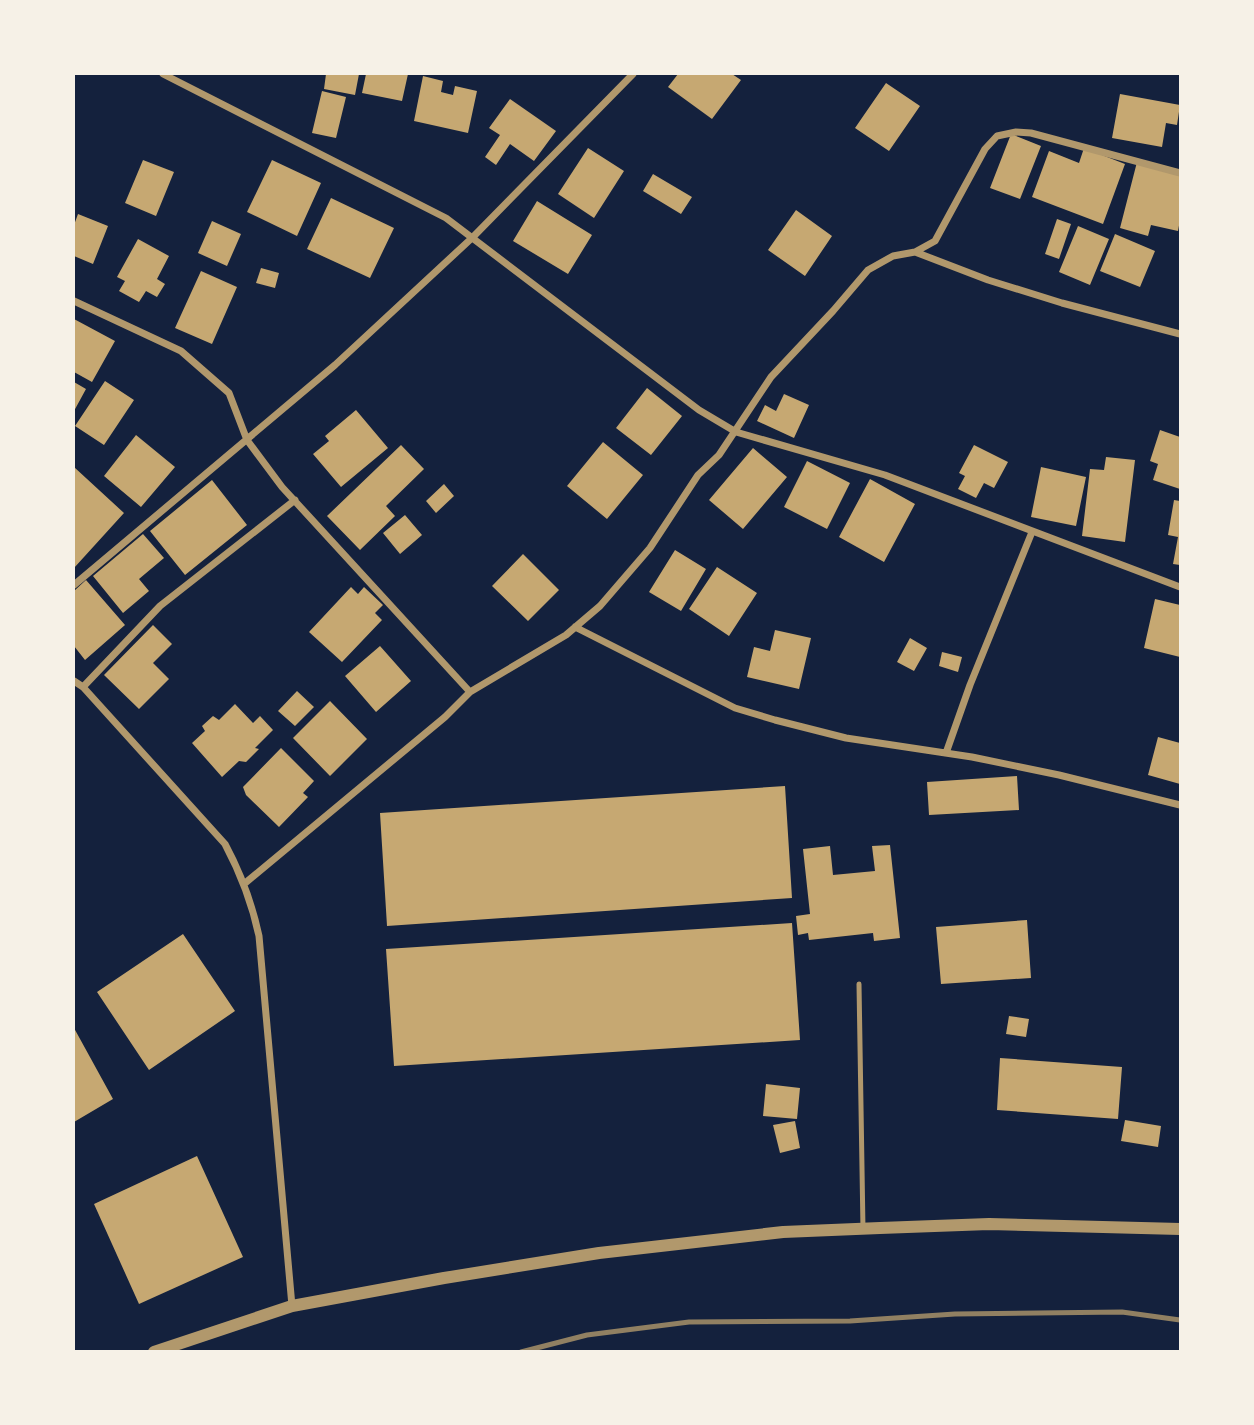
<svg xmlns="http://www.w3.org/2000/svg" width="1254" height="1425" font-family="'Fira Sans',sans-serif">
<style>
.building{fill:#c6a872}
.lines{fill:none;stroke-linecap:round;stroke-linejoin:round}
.service{stroke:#b1986c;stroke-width:5}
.minor{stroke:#b1986c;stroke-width:7}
.tertiary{stroke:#b1986c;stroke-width:12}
.rail{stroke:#918062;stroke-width:5}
</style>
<rect width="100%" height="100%" fill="#14213d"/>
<path class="building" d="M326,74H359L355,95L324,89Z
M366,74H408L402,101L362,93Z
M678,74H732L741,80L712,119L668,87Z
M423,76L443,81L441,92L453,95L455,86L477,91L468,133L414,121Z
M886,83L920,106L889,151L855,128Z
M322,91L346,97L336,138L312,133Z
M1120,94L1180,105L1177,125L1166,123L1162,147L1112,138Z
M510,99L556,131L534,161L510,144L496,165L485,157L500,135L489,128Z
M1011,134L1041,146L1020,199L990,188Z
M588,148L624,171L594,218L558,194Z
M1084,148L1125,164L1103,224L1032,197L1049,151L1079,163Z
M143,160L174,172L156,216L125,203Z
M272,160L321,183L297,236L247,212Z
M1137,162L1180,174V220L1178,231L1151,225L1148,236L1120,228Z
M653,174L692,197L681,214L643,191Z
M331,198L394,228L370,278L307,249Z
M537,201L592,235L568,274L513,241Z
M796,210L832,236L805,276L768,250Z
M78,214L108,226L93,264L74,256V225Z
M1057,219L1071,224L1059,259L1045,254Z
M212,221L241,234L227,266L198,253Z
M1078,226L1109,239L1090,285L1059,272Z
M1115,234L1155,251L1140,287L1100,271Z
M138,239L169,256L157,279L165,284L157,297L146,291L139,302L119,291L125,281L117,277Z
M261,268L279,273L275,288L256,283Z
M201,271L237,287L212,344L175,328Z
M74,319L115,341L92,382L74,372Z
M105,381L134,400L104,445L75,426Z
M74,382L86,389L74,411Z
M647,388L682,416L651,455L616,428Z
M784,394L809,405L794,438L757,421L765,405L776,411Z
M356,410L388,448L341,487L313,454L329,441L325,436Z
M1160,430L1180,437V489L1153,480L1158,464L1150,461Z
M136,435L175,467L141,507L104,476Z
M603,442L643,475L607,519L567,486Z
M401,445L424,469L386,506L395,516L360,550L327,516Z
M974,445L1008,462L994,488L984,483L976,498L958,489L965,476L959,473Z
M753,448L787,477L743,529L709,500Z
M1106,457L1135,460L1125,542L1082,536L1090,469L1104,470Z
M807,461L850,483L827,529L784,507Z
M74,467L124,513L74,568Z
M1041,467L1086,477L1076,526L1031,517Z
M870,479L915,504L884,562L839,537Z
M212,480L247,525L185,575L150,531Z
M444,484L454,496L436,513L426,501Z
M1174,500L1180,501V565L1173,564L1178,537L1168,535Z
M405,515L422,535L400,554L383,533Z
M143,534L164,558L139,579L149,591L123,613L93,576Z
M675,550L706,569L681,611L649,592Z
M523,554L559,590L528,621L492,586Z
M717,567L757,593L729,636L689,609Z
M86,580L125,625L85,660L74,646V591Z
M351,587L358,594L364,587L383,605L375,613L382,620L342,662L309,632Z
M1155,599L1180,605V657L1144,648Z
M153,625L172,644L153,663L169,679L139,709L104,675Z
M775,630L811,638L799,689L747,677L754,647L770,651Z
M910,638L927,648L914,671L897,662Z
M380,646L411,681L376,712L345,676Z
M942,652L962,657L958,672L939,666Z
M297,691L314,707L295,726L278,711Z
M330,701L367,739L330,776L293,738Z
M235,704L253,723L260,716L273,730L255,748L259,749L246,762L239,761L222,777L192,743L205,731L202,726L213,716L219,720Z
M1158,737L1180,743V784L1148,775Z
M281,748L314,781L303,793L308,797L279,827L246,795L243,787Z
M1017,776L1019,810L929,815L927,782Z
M785,786L792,898L387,926L380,813Z
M890,845L900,938L874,941L873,933L809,940L808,933L798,935L796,916L810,914L803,849L830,846L833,875L875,871L872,846Z
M1027,920L1031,978L941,984L936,927Z
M792,923L800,1040L394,1066L386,949Z
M183,934L235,1011L149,1070L97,992Z
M1009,1016L1029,1019L1026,1037L1006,1034Z
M74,1028L113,1099L74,1122Z
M1000,1058L1122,1067L1118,1119L997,1110Z
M766,1084L800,1088L797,1119L763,1116Z
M1125,1120L1161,1126L1158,1147L1121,1141Z
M795,1121L800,1148L780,1153L773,1125Z
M197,1156L243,1257L139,1304L94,1204Z"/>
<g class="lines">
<path class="service" d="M859,984L863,1229"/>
<path class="minor" d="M163,74L446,218L699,410L736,432L885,475L1180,587
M915,252L988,280L1062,303L1180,334
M74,301L181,351L229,393L247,440L282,487L470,692
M74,585L335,365L473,237L633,74
M575,627L735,708L775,720L846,738L972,757L1059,775L1180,805
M74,681L83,687L225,844C241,874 252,903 259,936L292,1306
M83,687L160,606L295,500
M946,753L970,685L1032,532
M244,884L445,717L470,692L566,635L600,606L650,548L698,475L719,455L771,377L833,311L868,270L893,256L915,252L935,241L985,149L997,136L1016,132L1031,133L1180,173"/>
<path class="tertiary" d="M154,1352L292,1306L444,1278L599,1253L783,1232L880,1228L989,1224L1180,1229"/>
<path class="rail" d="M521,1352L587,1335L689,1322L850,1321L955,1314L1122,1312L1180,1320"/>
</g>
<rect width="1254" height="1425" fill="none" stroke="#f6f1e7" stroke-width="150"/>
</svg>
